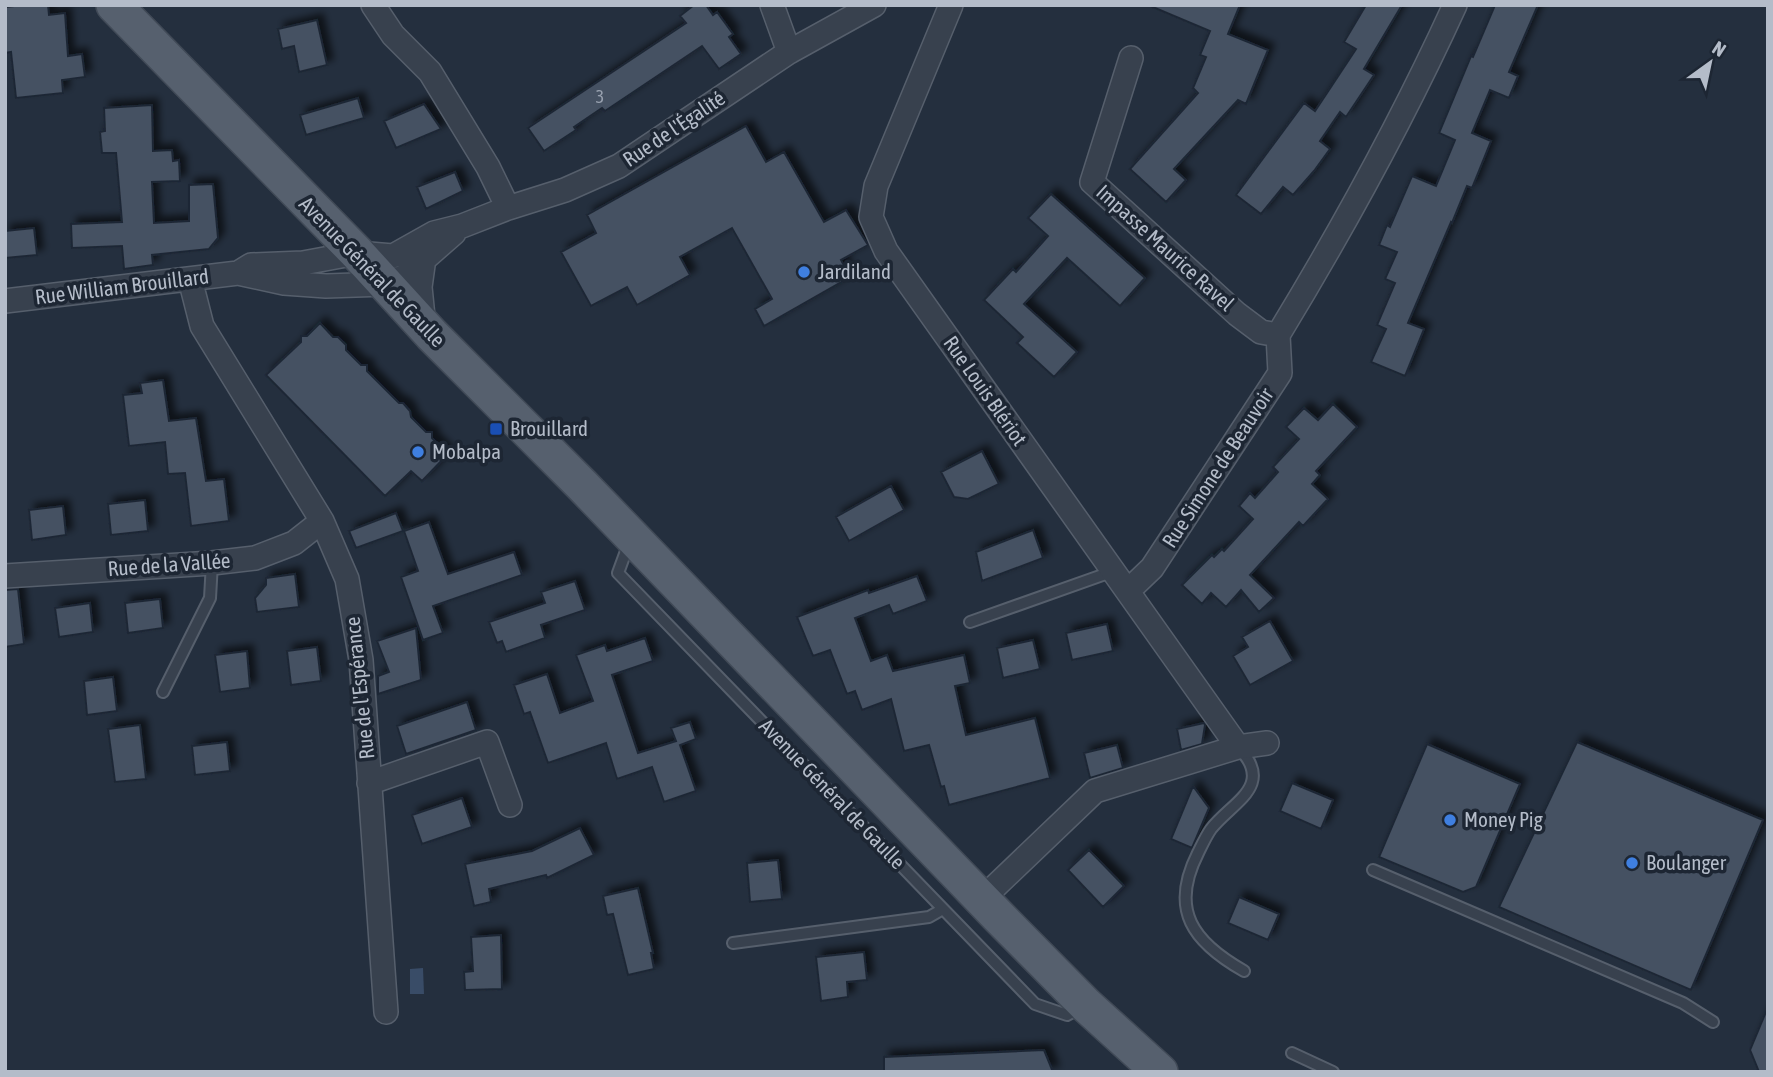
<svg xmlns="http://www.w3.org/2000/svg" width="1773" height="1077" font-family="'Asap Condensed',sans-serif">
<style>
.water{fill:#394c67}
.building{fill:#455162;stroke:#1f2835;stroke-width:2;filter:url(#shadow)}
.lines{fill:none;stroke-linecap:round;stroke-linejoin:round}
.lane-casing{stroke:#565f6c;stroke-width:14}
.street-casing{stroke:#565f6c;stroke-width:26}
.primary-casing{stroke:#414a57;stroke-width:38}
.lane{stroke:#38414e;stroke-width:10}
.street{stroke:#38414e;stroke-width:23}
.primary{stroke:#56606e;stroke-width:35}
.shop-dot{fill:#3f7fe0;stroke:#1d2633;stroke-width:2.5}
.transit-dot{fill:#1a4fb4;stroke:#1d2633;stroke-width:2.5}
.labels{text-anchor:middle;stroke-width:7;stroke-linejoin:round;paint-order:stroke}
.number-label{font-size:18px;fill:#98a1af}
.street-label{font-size:21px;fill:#b4bcc9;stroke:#1d2633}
.poi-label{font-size:21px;fill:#b4bcc9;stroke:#1d2633;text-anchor:start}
</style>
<defs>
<filter id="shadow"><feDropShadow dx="6" dy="-6" stdDeviation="3.5" flood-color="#0009"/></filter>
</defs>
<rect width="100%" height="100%" fill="#242f3e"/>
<path class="water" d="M423,968L424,994H410V969Z"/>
<path class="building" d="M24,5H48L49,15L65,13L68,56L82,54L85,77L62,80L63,93L16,98L11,52L5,53V7Z
M694,5H706L713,15L717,12L733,34L729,37L741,54L719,69L702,46L605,111L602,108L574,127L576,130L544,151L528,128L686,23L680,16Z
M1148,5H1240L1228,34L1268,50L1246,104L1238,100L1174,169L1186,180L1166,202L1130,169L1198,93L1193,88L1206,57L1200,55L1210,31Z
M1366,5H1402L1364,69L1374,75L1346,117L1340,112L1320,141L1330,149L1314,171L1293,195L1283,187L1261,214L1236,195L1304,103L1315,111L1356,49L1344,42Z
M1495,5H1538L1509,72L1518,76L1509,98L1490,90L1472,133L1491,141L1472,188L1467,186L1452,223L1451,222L1408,323L1424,329L1405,376L1371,362L1386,329L1377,325L1395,283L1385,279L1397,252L1379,245L1387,225L1390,227L1412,176L1436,186L1455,140L1439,133L1471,56L1473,57Z
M317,20L327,65L299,72L294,46L282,49L278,29Z
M358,98L364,118L306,135L300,115Z
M424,104L441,129L396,148L384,121Z
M152,105L153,151L172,150L173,161L179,160L180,181L152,182L154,223L189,221V185L213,184L218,238L209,249L152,255L153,265L124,269L122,246L72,248L71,224L122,222L116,153H102L100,132L105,131L104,108Z
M746,126L766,162L784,152L824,222L846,210L868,245L841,260L850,277L764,326L755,309L772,299L732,228L680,257L690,275L637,305L627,287L591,306L561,252L596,233L587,215Z
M455,172L463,191L426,209L417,187Z
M1051,194L1145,278L1120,306L1067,258L1024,304L1077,352L1054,377L1017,343L1023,337L984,300L1013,269L1016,272L1048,236L1028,218Z
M34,228L37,255L5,258V231Z
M320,323L333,337H338L346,345V350L361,365H367V371L399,403H403L410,411L411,417L426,432H432V438L448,454L422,481L411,471L385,496L266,375L301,342V336H307Z
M163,380L169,421L196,418L206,481L224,479L229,521L191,526L185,473L168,474L165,442L129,446L123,395L142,393L140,383Z
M1333,404L1357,427L1316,471L1320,475L1312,484L1328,499L1303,526L1299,522L1250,575L1274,598L1259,612L1241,590L1226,607L1211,593L1202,604L1182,585L1212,555L1214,557L1222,549L1224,551L1253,519L1239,506L1250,493L1255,498L1278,472L1273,467L1299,439L1286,427L1304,408L1318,420Z
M982,451L999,484L968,499L954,497L941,472Z
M891,486L904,510L849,541L836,517Z
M145,500L148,531L111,535L108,504Z
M63,506L66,535L32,540L29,510Z
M396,513L403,531L356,548L349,531Z
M429,522L448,574L514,552L522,575L433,606L443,633L423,640L401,577L418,571L404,531Z
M1033,530L1043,558L982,581L976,552Z
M295,574L299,607L257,612L255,598L266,585V578Z
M917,576L927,601L893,614L889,605L855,618L871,661L887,655L893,671L964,655L970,683L955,686L966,735L1035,718L1050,778L949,805L944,786L941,787L929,745L904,751L891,699L862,710L855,691L847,694L830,650L813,656L797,617L868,590L869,593Z
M575,581L585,610L541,625L545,638L506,652L502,641L497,643L489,622L545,603L541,592Z
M18,589L24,644L5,647V590Z
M160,599L163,628L128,633L125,603Z
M90,603L93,632L59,637L55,608Z
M1270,621L1293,661L1250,685L1233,656L1248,647L1242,637Z
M1107,624L1113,651L1072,660L1066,633Z
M416,628L421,680L378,694V676L389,672L377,641Z
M645,638L653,661L612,675L638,753L676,741L671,728L690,722L696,739L680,745L696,791L664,802L652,767L617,779L606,743L548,763L530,712L524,714L514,685L547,674L560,713L593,701L576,655L605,645L607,651Z
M1033,640L1040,669L1003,678L997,648Z
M317,647L321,681L291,685L287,651Z
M247,651L250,688L220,692L215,655Z
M113,677L117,711L87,715L84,681Z
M467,702L476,730L406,754L397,726Z
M1204,723L1205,725L1202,744L1181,750L1177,729Z
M140,725L146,779L115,782L108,729Z
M227,742L230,771L195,775L192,746Z
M1577,742L1763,820L1691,990L1499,907Z
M1427,744L1520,784L1476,887L1463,892L1379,857Z
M1117,745L1123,768L1090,778L1084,753Z
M1292,783L1333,800L1321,829L1280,811Z
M1193,786L1209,808L1192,848L1171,839Z
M462,798L472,827L422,844L412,815Z
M580,828L594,855L547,878L546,875L489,889L491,902L474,906L465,864L532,851Z
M1089,850L1124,886L1103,907L1068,870Z
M778,860L782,899L750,902L747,863Z
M638,888L653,953H651L654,969L628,975L613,914L607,915L603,896Z
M1239,897L1279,914L1268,940L1228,923Z
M501,935L502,989L465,990L464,972L473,971L471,937Z
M864,952L867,980L847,982L848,997L821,1001L816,957Z
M1768,1007V1072H1759L1750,1050Z
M1044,1050L1053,1072H884V1057Z"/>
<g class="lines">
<g class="lane-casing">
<path id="lane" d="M629,543L618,573L1035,1004L1067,1015L1080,1008
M970,622L1114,571
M163,692L210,598L212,563
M1238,747C1276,786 1232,802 1211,829C1206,836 1202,845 1198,853C1169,910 1193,942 1244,971
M1373,870L1683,1003L1713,1022
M733,943L929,917L943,909
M1292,1053L1333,1072"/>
</g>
<g class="street-casing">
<path id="street" d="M373,5L393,35L430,72L488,167L508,208
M772,5L789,52
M951,5L876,186L871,217L886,251L1238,747
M1131,58L1092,182L1237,314L1261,332L1278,335
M424,258L420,287L424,327
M238,273L251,265L303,263L357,253L393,256L434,233L462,226L508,208L565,190L619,166L789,52L874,5
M190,279L202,326L322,521L347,579L361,660L386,1012
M5,301L238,273L284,283L326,286L386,284L405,276L454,233
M1278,335C1343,228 1403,119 1455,5
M5,576L212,563L255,558L294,543L322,521
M1129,590L1152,568L1280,373L1278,335
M369,783L487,742L510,805
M982,899L1095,791L1238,747L1267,743"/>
</g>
<g class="primary-casing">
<path id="primary" d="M114,5L357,253L432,335L582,485L997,915L1086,1005L1160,1072"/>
</g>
<use href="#lane" class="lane"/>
<use href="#street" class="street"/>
<use href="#primary" class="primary"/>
</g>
<g class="shop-dot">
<circle cx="804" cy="272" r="7"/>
<circle cx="418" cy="452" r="7"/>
<circle cx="1450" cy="820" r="7"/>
<circle cx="1632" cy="863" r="7"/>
</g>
<rect class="transit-dot" x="489" y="422" width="14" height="14" rx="3.5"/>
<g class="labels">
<g class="number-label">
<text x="600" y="103">3</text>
</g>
<g class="street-label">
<text transform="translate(674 129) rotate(-34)" y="7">Rue de l'Égalité</text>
<text transform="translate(1165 248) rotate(42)" y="7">Impasse Maurice Ravel</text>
<text transform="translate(372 272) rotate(46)" y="7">Avenue Général de Gaulle</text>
<text transform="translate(122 287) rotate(-7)" y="7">Rue William Brouillard</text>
<text transform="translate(985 391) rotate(55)" y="7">Rue Louis Blériot</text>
<text transform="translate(1218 468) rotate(-57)" y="7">Rue Simone de Beauvoir</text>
<text transform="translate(169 565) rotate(-4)" y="7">Rue de la Vallée</text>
<text transform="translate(360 688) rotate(-96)" y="7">Rue de l'Espérance</text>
<text transform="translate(832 794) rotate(46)" y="7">Avenue Général de Gaulle</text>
</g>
<g class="poi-label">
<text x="818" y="279">Jardiland</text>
<text x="510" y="436">Brouillard</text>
<text x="432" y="459">Mobalpa</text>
<text x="1464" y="827">Money Pig</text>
<text x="1646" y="870">Boulanger</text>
</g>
</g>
<rect width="1773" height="1077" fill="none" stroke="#b4bcc9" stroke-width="14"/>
<g transform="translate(1710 63) rotate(33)" stroke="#1d2633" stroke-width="5" paint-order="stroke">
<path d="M0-5L12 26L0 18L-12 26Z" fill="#b4bcc9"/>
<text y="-10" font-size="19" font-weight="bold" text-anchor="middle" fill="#b4bcc9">N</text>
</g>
</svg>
